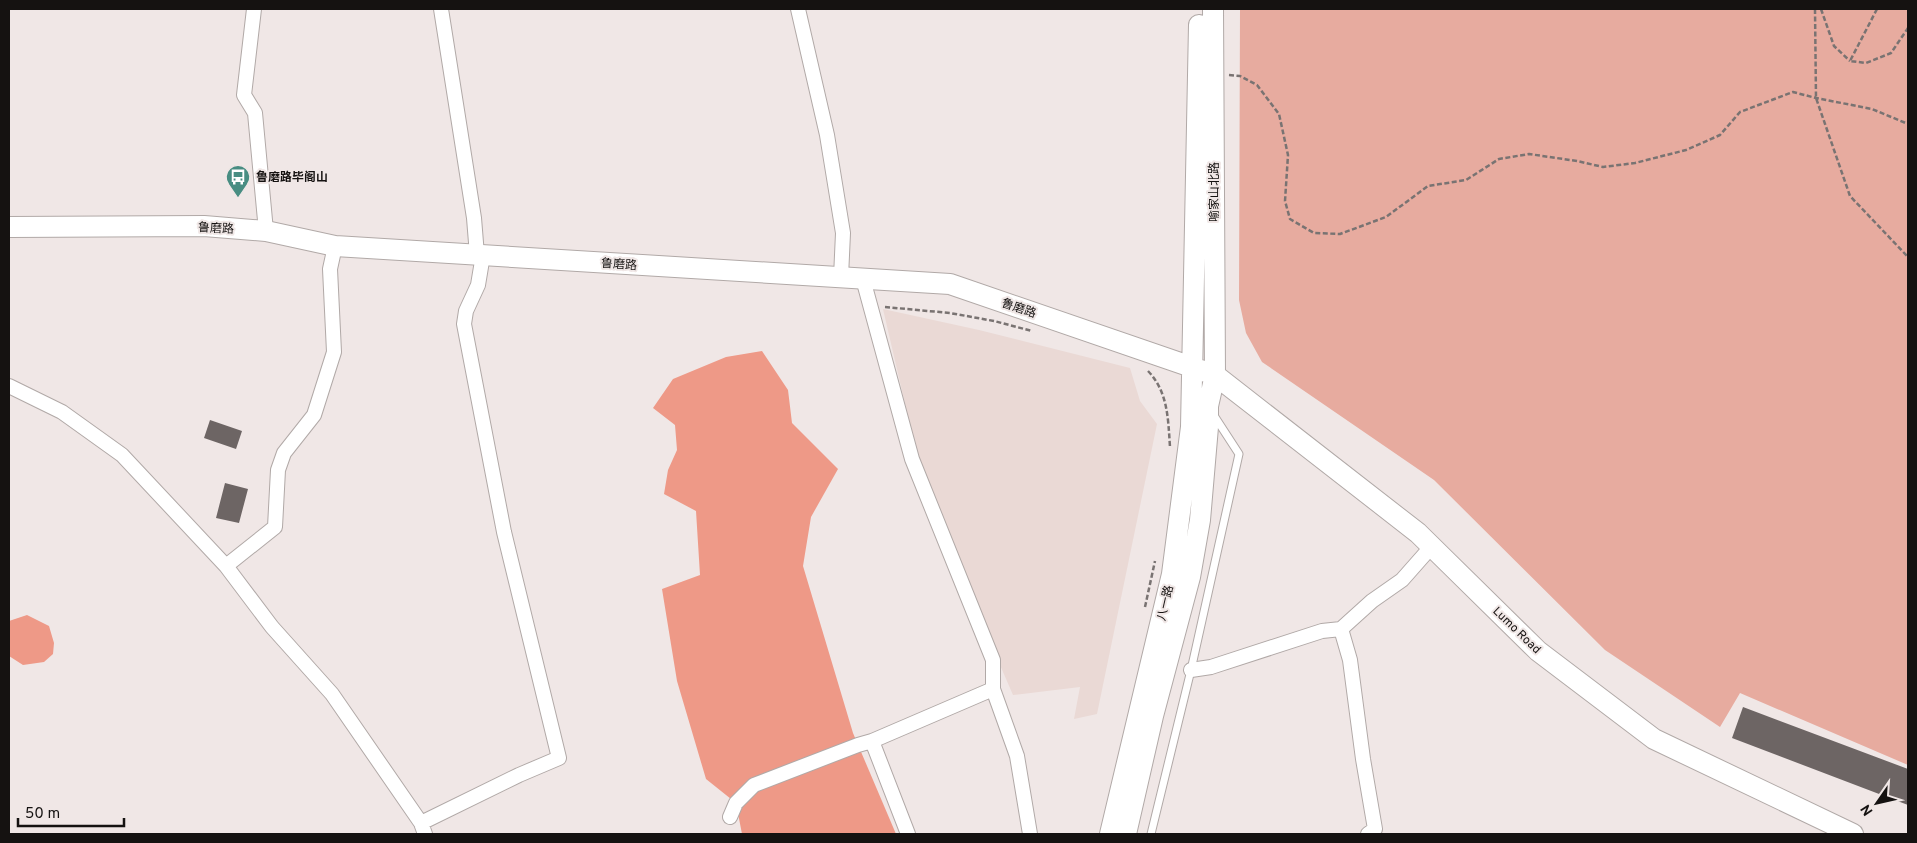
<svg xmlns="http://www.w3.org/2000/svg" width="1917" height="843" font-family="Overpass,'Noto Sans SC',sans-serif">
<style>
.built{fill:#ead9d5}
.green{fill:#e7ab9f}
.water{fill:#ee9987}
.building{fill:#6d6564}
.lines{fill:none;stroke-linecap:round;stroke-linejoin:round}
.lane-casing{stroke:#b1a9a7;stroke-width:9}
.street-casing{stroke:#b1a9a7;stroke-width:16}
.secondary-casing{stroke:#b1a9a7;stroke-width:22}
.path{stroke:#797372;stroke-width:2.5;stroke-dasharray:5 2.5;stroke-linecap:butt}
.lane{stroke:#fff;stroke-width:7}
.street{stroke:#fff;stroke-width:14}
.secondary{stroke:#fff;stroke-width:20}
.labels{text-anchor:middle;stroke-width:4;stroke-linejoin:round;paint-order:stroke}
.poi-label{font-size:12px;font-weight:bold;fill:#151211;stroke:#f0e7e6;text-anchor:start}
.street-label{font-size:12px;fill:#151211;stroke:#f0e7e6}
</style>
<rect width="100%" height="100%" fill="#f0e7e6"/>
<path class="built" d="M883,309L979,330L1130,368L1140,401L1157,424L1097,714L1074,719L1080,687L1013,695L926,494Z"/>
<path class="green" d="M1240,9H1908V765L1740,693L1720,727L1605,650L1434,480L1262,362L1246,333L1239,300Z"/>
<path class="water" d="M762,351L788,390L792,423L838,469L811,517L803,566L853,733L896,834H742L736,803L706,779L677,681L662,589L700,575L696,511L664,494L668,470L677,450L675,425L653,408L673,379L726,357Z
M27,615L49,626L54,643L53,654L44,662L23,665L9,656V621Z"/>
<path class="building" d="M210,420L242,431L236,449L204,438Z
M225,483L248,489L239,523L216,518Z
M1743,707L1908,769V805L1732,738Z"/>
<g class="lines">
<g class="lane-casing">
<path id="lane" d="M1151,834L1191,670L1239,454L1213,414"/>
</g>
<g class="street-casing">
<path id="street" d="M254,9L244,95L255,113L266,231
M441,9L474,218L477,255
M798,9L827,135L843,233L841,277
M335,246L330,269L334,352L314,415L284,453L278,470L275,527L226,566L272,627L332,694L421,823
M863,279L912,459L993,660V689L1017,756L1030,834
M9,386L62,412L122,455L226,566
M1191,670L1211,667L1322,631L1341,629
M730,817L736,803L754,785L858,745L872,741
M425,834L421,823L519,775L559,758L504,532L464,324L466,311L478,285L483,255
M908,834L872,741L993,689
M1368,834L1375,829L1363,759L1350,660L1341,629L1372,601L1402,580L1432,546"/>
</g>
<g class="secondary-casing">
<path id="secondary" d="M9,227L204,226L266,231L335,246L950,284L1215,375L1418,533L1538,651L1654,739L1853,834
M1110,834L1172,574L1191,427L1199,25
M1126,834L1153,716L1190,577L1200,520L1208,427V406L1215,375L1213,9"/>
</g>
<path class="path" d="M1815,9L1816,98L1850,196L1908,257
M1821,9L1834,46L1850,61
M1877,9L1850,61L1866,63L1891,53L1908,28
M1229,75L1240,76L1257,85L1279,114L1288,155L1285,201L1290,219L1314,233L1340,234L1386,217L1428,186L1466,180L1499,159L1529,154L1577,161L1603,167L1635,163L1686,150L1720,135L1740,112L1793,92L1816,98L1872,109L1908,124
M885,307L950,313L994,321L1032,331
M1148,371C1168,392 1168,418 1170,447
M1145,607L1155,561"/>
<use href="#lane" class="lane"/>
<use href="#street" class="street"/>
<use href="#secondary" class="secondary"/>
</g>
<defs>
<g id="bus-pin" transform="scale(1.25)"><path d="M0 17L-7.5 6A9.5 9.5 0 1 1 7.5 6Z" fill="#488d82" stroke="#f0e7e6"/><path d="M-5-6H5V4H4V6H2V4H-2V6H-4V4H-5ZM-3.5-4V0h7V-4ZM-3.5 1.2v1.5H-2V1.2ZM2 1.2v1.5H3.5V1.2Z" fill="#fff"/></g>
</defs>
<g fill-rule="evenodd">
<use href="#bus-pin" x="238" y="177"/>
</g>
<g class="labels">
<g class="poi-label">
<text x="256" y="181">鲁磨路毕阁山</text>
</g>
<g class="street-label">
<text transform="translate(1214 192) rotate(-90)" y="4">喻家山北路</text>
<text transform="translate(216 228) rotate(3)" y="4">鲁磨路</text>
<text transform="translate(619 264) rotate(4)" y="4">鲁磨路</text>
<text transform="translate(1019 308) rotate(19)" y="4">鲁磨路</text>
<text transform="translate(1165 603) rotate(-77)" y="4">八一路</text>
<text transform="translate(1517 630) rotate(44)" y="4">Lumo Road</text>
</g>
</g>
<rect width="1917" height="843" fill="none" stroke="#151211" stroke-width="20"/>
<g transform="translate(1877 803) rotate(236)" stroke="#f0e7e6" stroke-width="4" paint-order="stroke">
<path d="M0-4L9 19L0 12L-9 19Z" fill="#151211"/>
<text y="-8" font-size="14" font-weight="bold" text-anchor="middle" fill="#151211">N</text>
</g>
<path d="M18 818v8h106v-8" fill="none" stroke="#151211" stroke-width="2.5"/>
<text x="25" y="818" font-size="15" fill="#151211" stroke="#f0e7e6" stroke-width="4" paint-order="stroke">50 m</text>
</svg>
